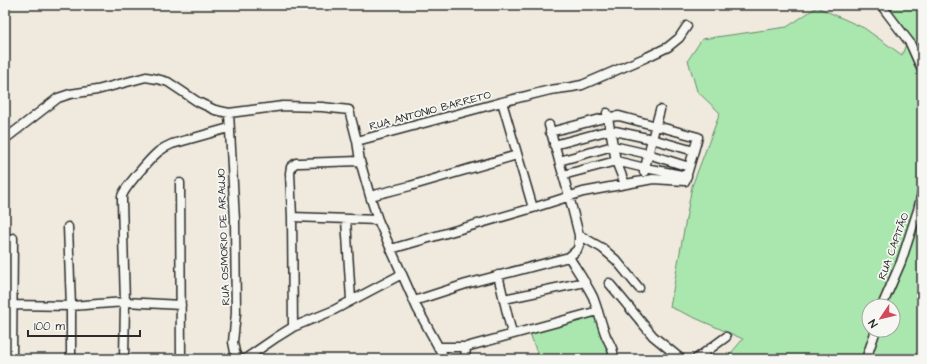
<svg xmlns="http://www.w3.org/2000/svg" width="927" height="364" font-family="'Architects Daughter',sans-serif">
<style>
.green{fill:#aae7ae;stroke:#6a896c;fill-rule:evenodd}
.lines{fill:none;stroke-linecap:round;stroke-linejoin:round}
.minor-casing{stroke:#2b2b2b;stroke-width:11}
.minor{stroke:#f6f6f2;stroke-width:8}
.labels{text-anchor:middle;stroke-width:3.5;stroke-linejoin:round;paint-order:stroke}
.street-label{font-size:11px;fill:#2b2b2b;stroke:#f6f6f2}
</style>
<rect width="100%" height="100%" fill="#efeadd"/>
<filter id="ink" filterUnits="userSpaceOnUse"><feTurbulence type="fractalNoise" baseFrequency=".025" numOctaves="2"/><feDisplacementMap in="SourceGraphic" scale="8" xChannelSelector="R" yChannelSelector="G"/><feConvolveMatrix kernelMatrix="1 2 1 2 8 2 1 2 1" color-interpolation-filters="sRGB"/></filter>
<g filter="url(#ink)">
<path class="green" d="M880,5H922V359H726L743,339L670,307L692,186L720,113L697,91L688,60L702,39L787,27L817,7L864,28L902,55L907,41ZM869,306H893V330H869Z
M595,315L609,357L601,359H539L530,333Z"/>
<g class="lines">
<g class="minor-casing">
<path id="minor" d="M881,5L910,43L922,70
M502,102L550,90L572,87L582,85L647,57L668,47L679,38L687,26
M229,113L235,220L236,313L233,342L235,352L238,359
M607,113L616,161L625,184
M5,139L58,98L70,94L97,90L146,77L157,79L168,82L198,102L215,110L229,113L283,106L322,107L349,110L357,141L360,161L370,196L378,220L417,308L445,359
M357,141L502,102L533,208
M554,145L610,130L652,139L694,151
M559,161L613,146L648,154L689,167
M644,172L652,139L660,110
M563,175L616,161L645,168L687,176
M180,183L181,359
M370,196L410,186L517,155
M292,217L378,220
M346,219L351,300
M68,227L71,306V359
M579,235L602,248L616,260L639,288
M391,249L533,208L583,192L653,179L685,181L698,137L619,116L608,117L550,132
M569,257C577,270 586,283 593,297C598,310 601,323 606,336C609,343 615,350 613,359
M498,275L512,334
M609,283L653,336L681,359
M504,299L585,282
M414,301L466,284L569,257L577,250L579,245V235L569,196L549,125
M12,305L71,306L125,302L181,305
M882,306L901,262L918,210L922,193
M293,327L292,217L290,173L291,167L296,163H300L360,161
M438,347H466L598,311
M12,359L13,238
M124,359L125,302L122,202C122,200 122,198 122,196C125,187 150,159 158,152C162,149 167,146 172,144L229,128
M245,359L277,337L293,327L332,311L402,274
M465,359L466,347
M696,359L726,337
M866,359L876,330"/>
</g>
<use href="#minor" class="minor"/>
</g>
</g>
<g class="labels">
<g class="street-label">
<text transform="translate(430 110) rotate(-15)" y="4">RUA ANTONIO BARRETO</text>
<text transform="translate(223 237) rotate(-92)" y="4">RUA OSMORIO DE ARAUJO</text>
<text transform="translate(893 246) rotate(-70)" y="4">RUA CAPITÃO</text>
</g>
</g>
<rect width="927" height="364" fill="none" stroke="#f6f6f2" stroke-width="20"/>
<rect x="10" y="10" width="907" height="344" fill="none" stroke="#2b2b2b" stroke-width="1.5" filter="url(#ink)"/>
<g transform="translate(881 318) rotate(235)"><circle r="19" fill="#f6f6f2" stroke="#a5a5a2"/>
<path d="M0-3L7 15L0 10L-7 15Z" fill="#d1495b"/>
<text y="-6" font-size="11" font-weight="bold" text-anchor="middle" fill="#2b2b2b">N</text>
</g>
<path d="M28 330v6h112v-6" fill="none" stroke="#2b2b2b" stroke-width="2"/>
<text x="34" y="330" font-size="12" fill="#2b2b2b" stroke="#f6f6f2" stroke-width="3" paint-order="stroke">100 m</text>
</svg>
